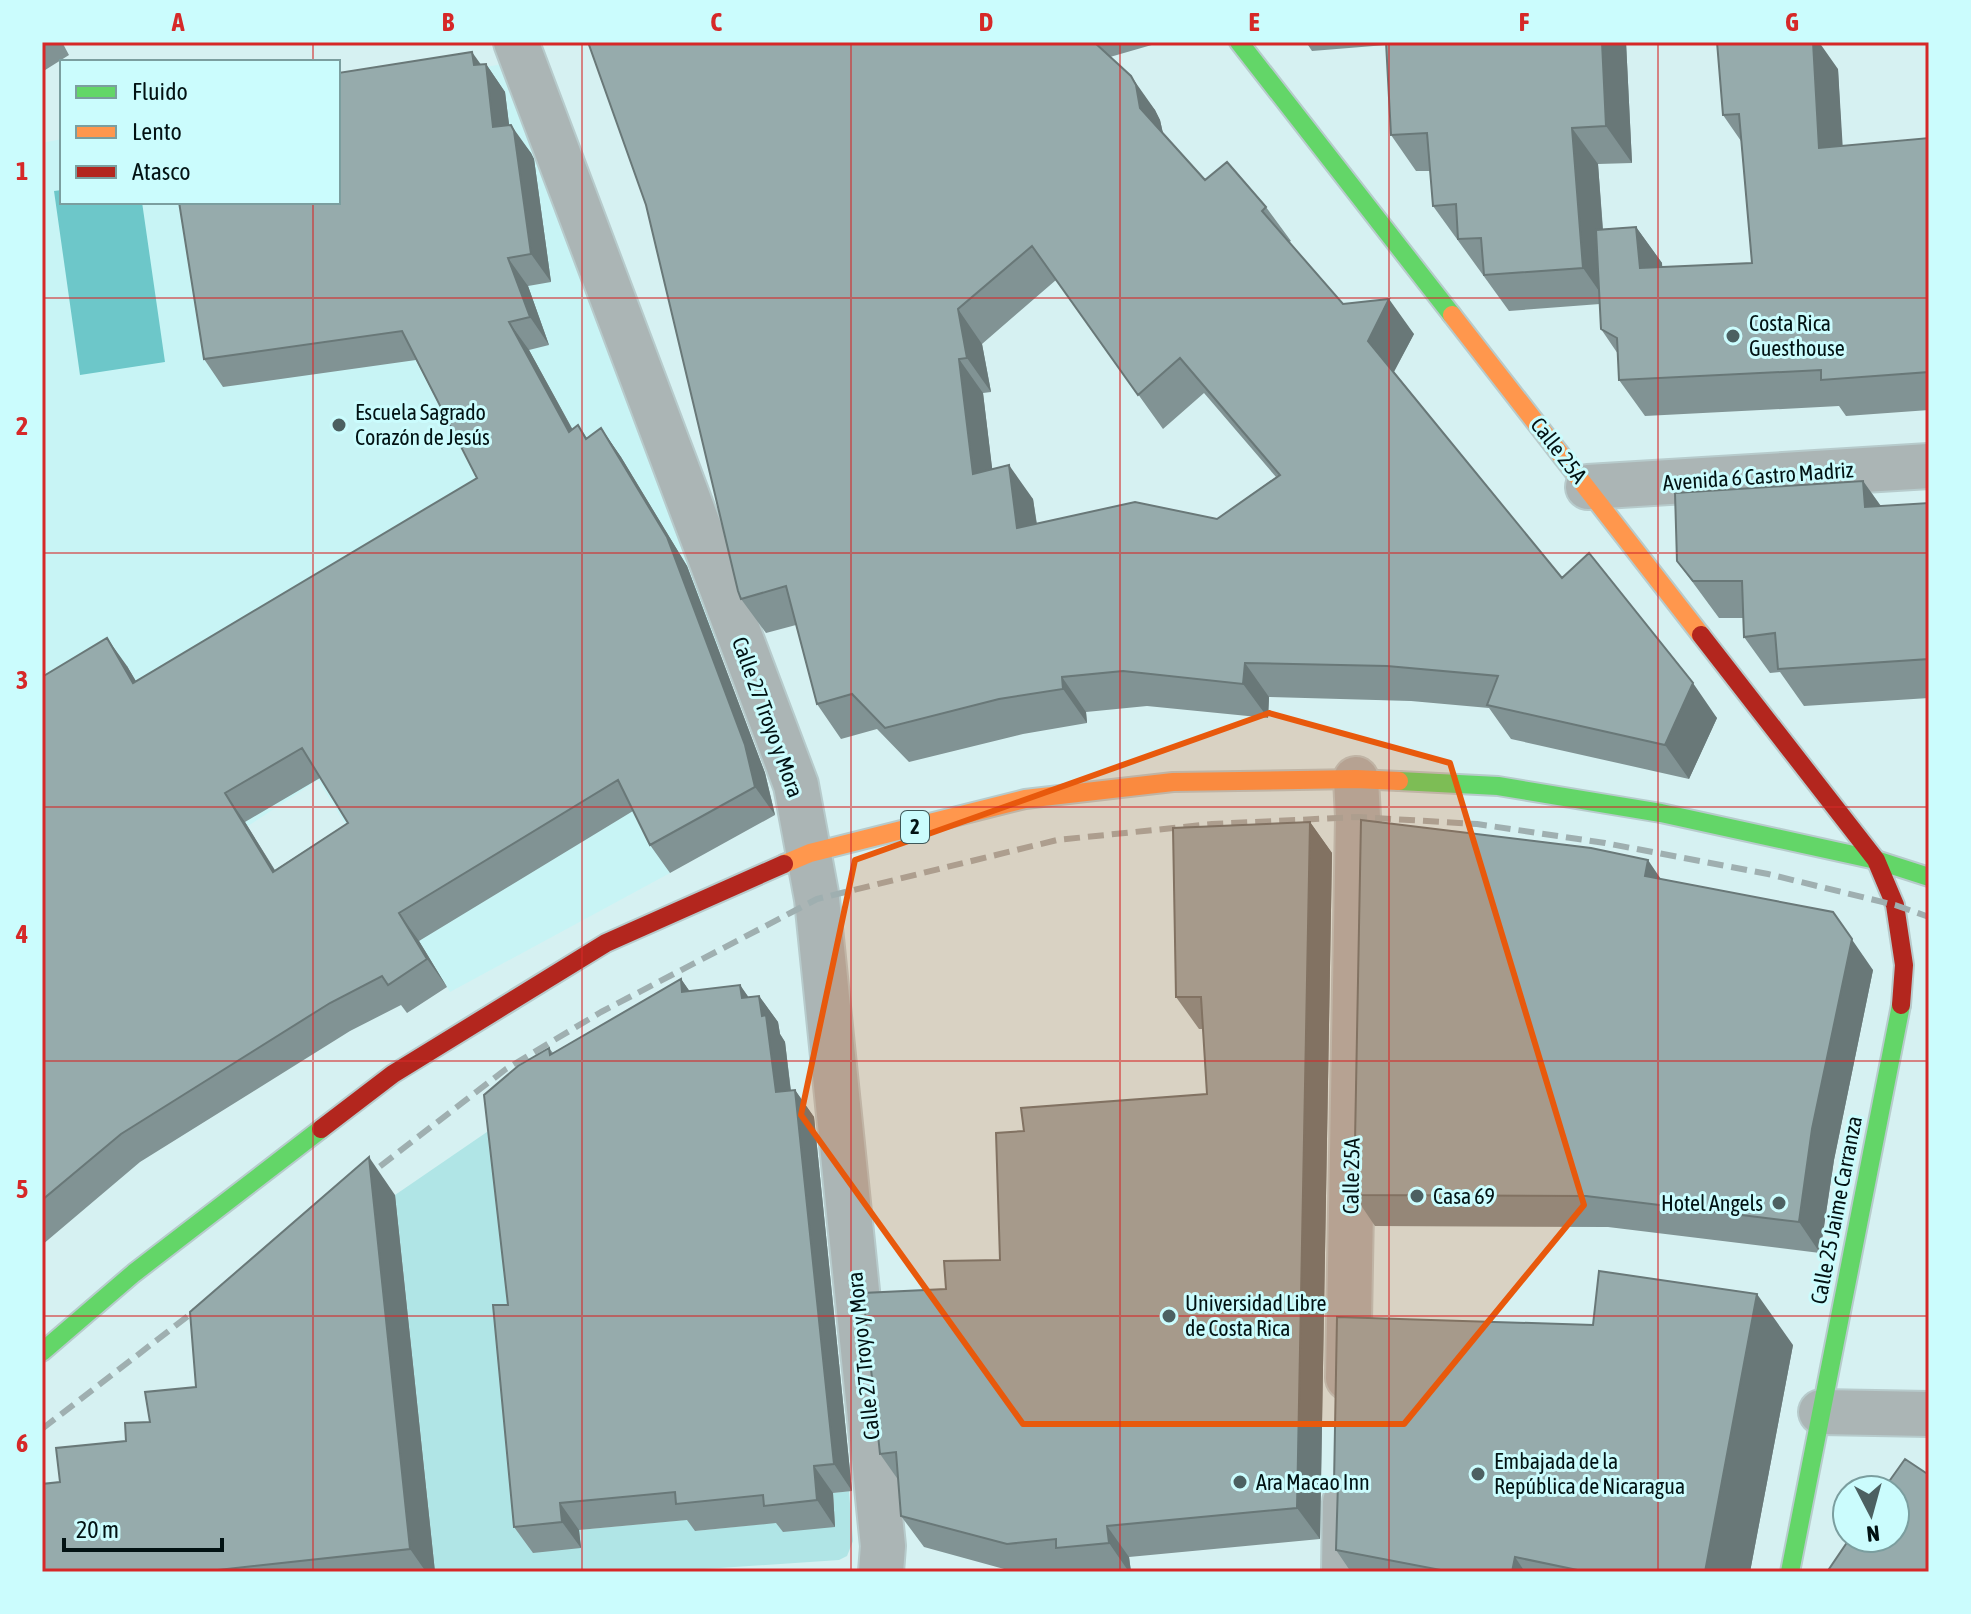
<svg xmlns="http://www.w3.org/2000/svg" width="1971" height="1614" font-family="'Asap Condensed',sans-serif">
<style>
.built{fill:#c8f4f5}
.green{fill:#b0e5e6}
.water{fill:#6dc7c9}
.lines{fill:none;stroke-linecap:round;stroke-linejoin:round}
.street-casing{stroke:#b7cbcc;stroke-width:48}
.fast-casing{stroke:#b7cbcc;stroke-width:22}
.slow-casing{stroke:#b7cbcc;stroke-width:22}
.jam-casing{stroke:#b7cbcc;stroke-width:22}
.street{stroke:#abb5b5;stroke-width:44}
.fast{stroke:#63d668;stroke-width:18}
.slow{stroke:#ff974d;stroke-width:18}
.jam{stroke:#b3261e;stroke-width:18}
.rail{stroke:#9fafb0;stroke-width:6;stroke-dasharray:16 8;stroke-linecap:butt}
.wall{fill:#819394;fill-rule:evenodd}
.shaded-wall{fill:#697878}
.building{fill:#96abac;stroke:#697878;stroke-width:2;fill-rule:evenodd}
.marked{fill:#e8590c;fill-opacity:0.2;stroke:#e8590c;stroke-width:6;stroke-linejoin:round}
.grid{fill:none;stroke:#d62828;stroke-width:2;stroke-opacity:0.55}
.poi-dot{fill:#4c6061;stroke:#cbfcfd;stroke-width:3}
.labels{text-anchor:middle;stroke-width:6;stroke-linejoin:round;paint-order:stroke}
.shield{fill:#cbfcfd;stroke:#3e5859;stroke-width:2}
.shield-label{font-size:20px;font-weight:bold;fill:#021213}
.poi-label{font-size:22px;fill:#021213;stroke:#cbfcfd;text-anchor:start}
.street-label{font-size:22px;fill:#021213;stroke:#cbfcfd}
.neatline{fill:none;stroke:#d62828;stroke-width:3}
.grid-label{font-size:26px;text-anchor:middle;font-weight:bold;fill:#d62828}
</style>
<rect width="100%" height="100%" fill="#d6f1f2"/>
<path class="built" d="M503,64L719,647L591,716L670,873L450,992L318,780L248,826L42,807V143L62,139V202H338V92Z"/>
<path class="green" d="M503,1121L581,1548L579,1530L694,1519L695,1531L782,1522L835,1527L833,1493L849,1491L853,1541L847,1556L839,1560L659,1572H435L395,1195Z"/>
<path class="water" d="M62,190V202H142L165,362L80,375L54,191Z"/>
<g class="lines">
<g class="street-casing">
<path id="street" d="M516,42L796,785L817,899L883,1546L881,1572
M1588,487L1929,466
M1348,1378L1358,817L1356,779
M1821,1412L1929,1414
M1344,1572L1345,1502"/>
</g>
<g class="fast-casing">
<path id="fast" d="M1239,42L1452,315
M1399,781L1498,786L1661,813L1876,860L1929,877
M42,1352L134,1273L321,1129
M1790,1572L1901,1005"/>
</g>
<g class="slow-casing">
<path id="slow" d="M1452,315L1701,635
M784,864L810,853L1025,799L1173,782L1356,779L1399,781"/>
</g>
<g class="jam-casing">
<path id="jam" d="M1701,635L1876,860L1895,905L1904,965L1901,1005
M321,1129L393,1074L606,943L784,864"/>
</g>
<use href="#street" class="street"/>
<use href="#fast" class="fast"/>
<use href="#slow" class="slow"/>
<use href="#jam" class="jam"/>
<path class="rail" d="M361,1181L506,1069L601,1012L817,899L1057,840L1212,824L1358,817L1477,824L1605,843L1768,874L1895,905L1929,917
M42,1429L206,1302"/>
</g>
<path class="wall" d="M42,42H62L69,55L42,72Z
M588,42H1162L1110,57L1155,110L1160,120L1163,133L1205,180L1266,207L1291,241L1289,242L1343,304L1414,334L1394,372L1562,578L1717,718L1689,779L1511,739L1489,708L1411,701L1269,697L1268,718L1147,706L1086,712L1087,723L1023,734L909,762L877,729L841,739L817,704L796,625L766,633L741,599L646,205ZM1056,280L1163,429L1204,393L1276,477L1217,519L1037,524L1033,499L992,469L983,393L991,392L982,344Z
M1306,42H1626L1632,163L1598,164L1603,229L1636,227L1662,263V267L1752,263L1741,141L1723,115L1838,69L1842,146L1929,138V410L1846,416L1839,406L1645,416L1619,380L1618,354L1601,329L1600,304L1509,311L1433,206L1430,171H1416L1391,135L1386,45L1312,51Z
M486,64L505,92L509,125L531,153L534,159L551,282L528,286L549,345L529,350L573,430L578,425L587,438L601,428L621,457L687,566L765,773L775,815L670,873L650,845L633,811L419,941L447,987L407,1013L401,1005L350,1031L140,1162L42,1245V677L127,666L136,681L477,478L416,360L223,387L204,359L481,65ZM320,778L348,823L275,870L245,822Z
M1863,481L1881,506L1929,503V698L1804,706L1780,672L1770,673L1744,637L1743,618H1719L1677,561Z
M1310,822L1332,853L1320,1539L1129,1557L1131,1572H1015L924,1547L901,1516L899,1481L880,1454L946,1289L1000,1260L1024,1131L1207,1094L1203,1029H1199L1176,997Z
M1661,879L1873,970L1834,1160L1820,1253L1608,1227L1375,1226L1354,1195Z
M681,979L690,992L740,985L748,997L759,996L778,1022L780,1034L785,1042L791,1091L795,1090L814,1117L852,1491L833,1493L835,1527L783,1532L776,1523L695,1531L687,1520L579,1530L581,1548L533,1553L514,1527L508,1305L549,1048L553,1053Z
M395,1195L435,1572H42L60,1482L126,1441L196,1387Z
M1793,1345L1750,1572H1351L1336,1550L1338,1489L1334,1484Z"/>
<path class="shaded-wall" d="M1602,42H1626L1632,163L1606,126Z
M1813,42H1819L1838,69L1845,184L1819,148Z
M472,52L487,73L486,64L505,92L513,156L493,127L474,65Z
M1131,76L1155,110L1160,120L1165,143L1140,108Z
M511,125L531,153L534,159L551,282L531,254Z
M1572,128L1598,164L1608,304L1583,268Z
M1636,227L1662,263L1665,304L1640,268Z
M508,258L528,286L549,345L530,317Z
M1389,299L1414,334L1392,375L1368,341Z
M958,309L982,344L991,392L967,358Z
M509,322L529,350L589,460L569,432Z
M959,359L983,393L997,508L973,474Z
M601,428L621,457L687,566L765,773L775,815L755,787Z
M1009,465L1033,499L1042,562L1017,528Z
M1863,481L1889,518L1865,507Z
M107,638L127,666L153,711L133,683Z
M1245,663L1269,697L1268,718L1243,684Z
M1062,677L1086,712L1087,723L1063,689Z
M1693,683L1717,718L1689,779L1665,745Z
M225,793L245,822L293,900L273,872Z
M1310,822L1332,853L1320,1539L1297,1508Z
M1648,860L1669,891L1645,876Z
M1833,912L1873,970L1834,1160L1820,1253L1799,1222Z
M399,913L419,941L447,987L427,959Z
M681,979L700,1006L682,992Z
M740,985L759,1012L742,998Z
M759,996L778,1022L780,1034L785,1042L794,1119L776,1092Z
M795,1090L814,1117L852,1491L834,1464Z
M369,1157L395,1195L435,1572H426L410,1549Z
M1757,1294L1793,1345L1750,1572H1705Z
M814,1466L833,1493L835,1527L817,1500Z
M560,1503L579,1530L581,1548L562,1522Z
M1107,1526L1129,1557L1131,1572H1129L1109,1543Z
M1515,1557L1525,1572H1512Z"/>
<path class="building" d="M588,42H1094L1131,76L1136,85L1140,108L1205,180L1227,162L1266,207L1262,211L1343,304L1389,299L1368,341L1562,578L1589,553L1693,683L1665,745L1487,705L1498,676L1387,666L1245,663L1243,684L1123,671L1062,677L1063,689L999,699L885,728L852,694L817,704L786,586L741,599L738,591L646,205ZM1032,246L1138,395L1180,358L1280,475L1217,519L1135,502L1017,528L1009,465L973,474L959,359L967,358L958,309Z
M1386,42H1602L1606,126L1572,128L1583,268L1484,275L1481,238L1458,239L1456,204L1433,206L1427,133L1391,135Z
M1717,42H1813L1819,148L1929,138V372L1821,380V370L1619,380L1617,338L1601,329L1596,230L1636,227L1640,268L1752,263L1739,114L1723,115Z
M472,52L474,65L486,64L493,127L511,125L514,131L531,254L508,258L530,317L509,322L569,432L578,425L586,439L601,428L667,537L745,745L755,787L650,845L618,780L399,913L427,959L388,985L382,976L330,1003L121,1134L42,1200V677L107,638L133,683L477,478L402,331L204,359L179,202H338V73ZM302,748L348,823L273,872L225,793Z
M1863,481L1865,507L1929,503V659L1778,669L1775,633L1744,637L1742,581H1693L1677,561L1675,493Z
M1361,820L1591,848L1648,860L1645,876L1833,912L1852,939L1812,1129L1799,1222L1586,1196L1354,1195Z
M1310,822L1297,1508L1107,1526L1109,1543L1056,1548V1539L1007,1544L901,1516L896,1452L880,1454L863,1293L946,1289L944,1261L1000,1260L996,1133L1024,1131L1021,1108L1207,1094L1201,997H1176L1173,828Z
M681,979L682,992L740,985L742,998L759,996L762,1016L766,1015L776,1092L795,1090L834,1464L814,1466L817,1500L764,1506L763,1495L676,1504L675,1492L560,1503L562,1522L514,1527L493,1305H508L484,1095L518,1066L549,1048L550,1055Z
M369,1157L410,1549L200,1572H42V1484L60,1482L56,1448L126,1441L125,1423L150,1422L145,1392L196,1387L190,1312Z
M1599,1271L1757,1294L1705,1572H1587L1515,1557L1512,1572H1451L1336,1550L1338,1483L1334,1484L1337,1317L1593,1325Z
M1905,1459L1929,1475V1572H1827L1850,1538H1895V1490H1883Z"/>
<path class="marked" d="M1269,713L1450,763L1584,1205L1404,1424H1023L801,1115L855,860Z"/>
<path class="grid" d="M313,42V62M582,42V1572M851,42V1572M1120,42V1572M1389,42V1572M1658,42V1572M313,202V1572M42,298H1929M42,553H1929M42,807H1929M42,1061H1929M42,1316H1929"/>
<g class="poi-dot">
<circle cx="1733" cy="336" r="8"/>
<circle cx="339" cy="425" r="8"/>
<circle cx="1417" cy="1196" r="8"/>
<circle cx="1779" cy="1203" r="8"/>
<circle cx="1169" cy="1316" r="8"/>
<circle cx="1478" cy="1474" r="8"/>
<circle cx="1240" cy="1482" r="8"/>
</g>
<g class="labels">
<rect class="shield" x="901" y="811" width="28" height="32" rx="6"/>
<g class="shield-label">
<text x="915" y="834">2</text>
</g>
<g class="poi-label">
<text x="1749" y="331">Costa Rica<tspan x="1749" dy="25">Guesthouse</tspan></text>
<text x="355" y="420">Escuela Sagrado<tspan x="355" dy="25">Corazón de Jesús</tspan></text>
<text x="1433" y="1204">Casa 69</text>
<text x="1763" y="1211" text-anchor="end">Hotel Angels</text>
<text x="1185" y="1311">Universidad Libre<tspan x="1185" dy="25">de Costa Rica</tspan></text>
<text x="1494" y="1469">Embajada de la<tspan x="1494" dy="25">República de Nicaragua</tspan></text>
<text x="1256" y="1490">Ara Macao Inn</text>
</g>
<g class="street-label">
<text transform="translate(1559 450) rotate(52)" y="8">Calle 25A</text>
<text transform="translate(1758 476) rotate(-4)" y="8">Avenida 6 Castro Madriz</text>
<text transform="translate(768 717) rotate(70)" y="8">Calle 27 Troyo y Mora</text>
<text transform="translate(1351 1176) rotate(-89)" y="8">Calle 25A</text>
<text transform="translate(1836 1210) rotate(-79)" y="8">Calle 25 Jaime Carranza</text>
<text transform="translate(863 1356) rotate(-96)" y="8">Calle 27 Troyo y Mora</text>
</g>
</g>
<rect width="1971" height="1614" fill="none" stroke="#cbfcfd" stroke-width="88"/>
<rect x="60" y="60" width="280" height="144" fill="#cbfcfd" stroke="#7b9e9f" stroke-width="2"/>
<rect x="76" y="86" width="40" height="12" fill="#63d668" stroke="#7b9e9f" stroke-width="2"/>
<text x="132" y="100" font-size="24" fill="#021213">Fluido</text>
<rect x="76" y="126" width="40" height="12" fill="#ff974d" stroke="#7b9e9f" stroke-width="2"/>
<text x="132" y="140" font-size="24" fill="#021213">Lento</text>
<rect x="76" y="166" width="40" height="12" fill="#b3261e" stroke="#7b9e9f" stroke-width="2"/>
<text x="132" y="180" font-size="24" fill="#021213">Atasco</text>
<g transform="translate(1871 1514) rotate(174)"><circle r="38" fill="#cbfcfd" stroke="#7b9e9f" stroke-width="2"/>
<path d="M0-6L14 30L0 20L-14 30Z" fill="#4c6061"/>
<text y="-12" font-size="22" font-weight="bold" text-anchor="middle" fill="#021213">N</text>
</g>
<path d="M64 1538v12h158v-12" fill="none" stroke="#021213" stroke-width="4"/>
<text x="76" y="1538" font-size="24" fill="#021213" stroke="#cbfcfd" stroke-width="6" paint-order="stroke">20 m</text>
<rect x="44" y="44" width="1883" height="1526" class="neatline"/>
<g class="grid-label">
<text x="178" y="31">A</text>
<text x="448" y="31">B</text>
<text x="716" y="31">C</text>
<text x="986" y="31">D</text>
<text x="1254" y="31">E</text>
<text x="1524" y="31">F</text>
<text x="1792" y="31">G</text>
<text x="22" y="180">1</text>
<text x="22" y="435">2</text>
<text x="22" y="689">3</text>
<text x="22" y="943">4</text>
<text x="22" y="1198">5</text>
<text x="22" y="1452">6</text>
</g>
</svg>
